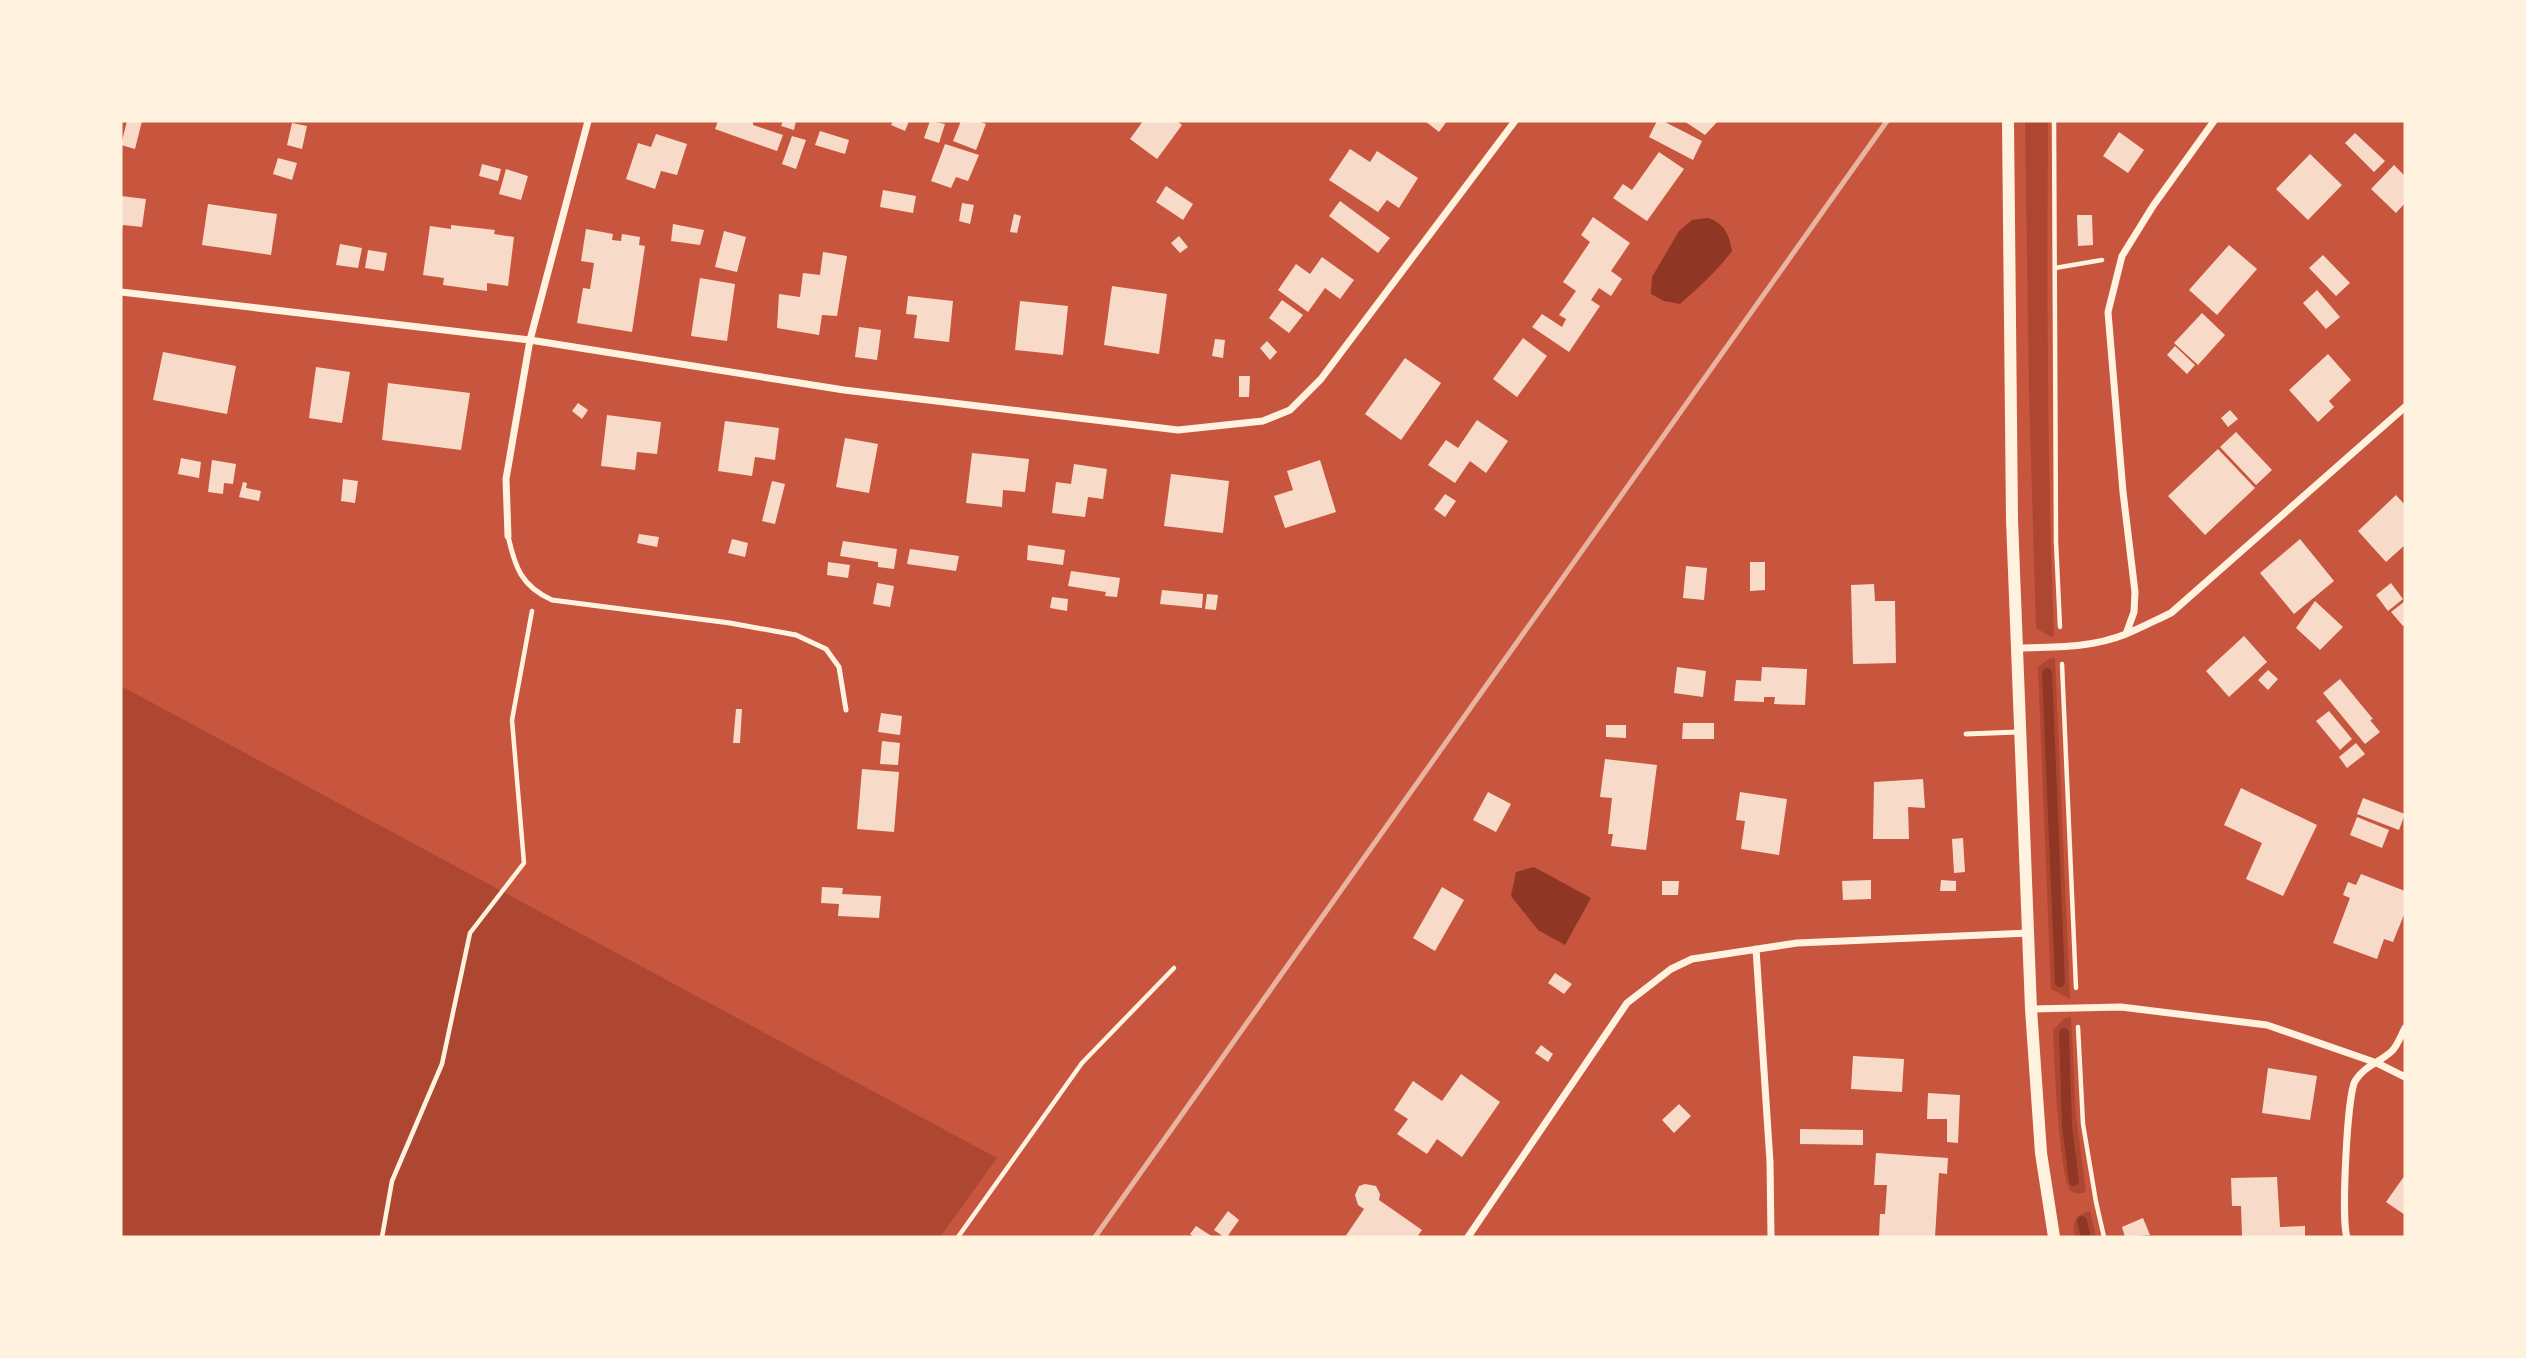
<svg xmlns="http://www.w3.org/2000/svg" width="2526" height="1358" font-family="'Fira Sans Condensed',sans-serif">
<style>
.green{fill:#ae4732}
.water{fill:#8f3625}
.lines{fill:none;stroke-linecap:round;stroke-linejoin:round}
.stream{stroke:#8f3625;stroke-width:10}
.building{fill:#f7dbc8}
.path{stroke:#fff3e0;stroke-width:4.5}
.service{stroke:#fff3e0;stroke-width:5}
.minor{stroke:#fff3e0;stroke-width:7}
.tertiary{stroke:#fff3e0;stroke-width:12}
.rail{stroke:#e9b49f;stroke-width:5}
</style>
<rect width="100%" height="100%" fill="#c8553d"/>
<path class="green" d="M2025,121H2048C2047,293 2047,464 2054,636L2051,637L2036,628L2029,392Z
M2055,658L2070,999L2051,989L2038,667L2049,659Z
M121,686L997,1158L940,1237H121Z
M2071,1017L2076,1116L2086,1192C2081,1193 2075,1195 2071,1191C2059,1180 2054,1054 2053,1030L2065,1018Z
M2090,1211L2096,1237H2075C2072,1222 2074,1215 2090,1211Z"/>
<path class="water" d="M1708,218C1724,223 1729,234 1732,251C1717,271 1699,287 1680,304L1664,301L1651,294L1652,277L1679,231L1692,220Z
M1534,867L1591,898L1565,945L1538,930L1511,896L1516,872Z"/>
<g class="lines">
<path class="stream" d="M2047,673L2060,982
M2064,1033L2067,1126L2074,1181
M2082,1221L2086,1237"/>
</g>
<path class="building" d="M127,121H142L135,149L121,145Z
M718,121H748L753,122V125L783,135L777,151L715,129Z
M783,121H796L794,130L781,126Z
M893,121H909L905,131L891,125Z
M930,121L945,124L939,143L924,138Z
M961,121H977L986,124L976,150L953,141Z
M1143,121H1177L1182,125L1157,159L1130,139Z
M1425,121H1447L1439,132Z
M1657,121H1663L1702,141L1693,160L1649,137Z
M1684,121H1718L1705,135Z
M292,123L307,126L302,149L287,145Z
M820,131L849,140L845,154L815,145Z
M2119,132L2144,150L2128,173L2103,156Z
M2355,133L2385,161L2374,172L2345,143Z
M656,134L687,144L677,175L661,171L655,189L626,179L638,143L651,147Z
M792,136L806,140L796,169L782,164Z
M945,144L979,155L968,181L956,177L951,188L931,181Z
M1350,149L1370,162L1377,151L1418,178L1399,208L1387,200L1378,212L1329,180Z
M1659,152L1684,169L1647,221L1613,198L1623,184L1632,190Z
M2310,154L2342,185L2308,220L2276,189Z
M278,158L297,163L292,180L273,174Z
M482,164L501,169L498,181L479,176Z
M2394,165L2405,176V203L2396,213L2371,189Z
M506,169L528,176L521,200L499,194Z
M1166,186L1193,204L1183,220L1156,202Z
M883,190L916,196L913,213L880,207Z
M121,196L146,199L142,227L123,225L121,232Z
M1340,201L1390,238L1378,253L1329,216Z
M962,203L974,205L970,224L959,221Z
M208,204L277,214L271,255L202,245Z
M1014,214L1021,216L1017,233L1010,232Z
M2077,215H2092L2093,245L2078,246Z
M1593,217L1630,243L1611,271L1622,279L1611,296L1599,288L1591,300L1600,306L1569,352L1532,327L1542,314L1562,327L1566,319L1559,315L1576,291L1563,282L1590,242L1581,235Z
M673,224L704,230L700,245L671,241Z
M451,225L495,230L494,234L514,237L508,286L487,283V291L443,285L444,278L423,275L430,226L451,229Z
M586,229L613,234L612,240L621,241L622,234L640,237L639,245L645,246L632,332L577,323L583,288L590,289L594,263L581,261Z
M724,231L746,237L737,272L715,267Z
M1179,236L1188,247L1180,253L1171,243Z
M340,244L362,248L358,268L336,265Z
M2229,245L2257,269L2217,315L2189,290Z
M368,250L387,253L384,271L365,268Z
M823,252L847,256L837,316L822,315L819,335L777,328L779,294L800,297L803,273L820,275Z
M2323,255L2350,283L2336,296L2309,268Z
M1322,257L1354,280L1340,299L1325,288L1308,312L1278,290L1296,264L1310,274Z
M700,278L735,284L727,341L691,336Z
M1112,286L1167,294L1159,354L1104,345Z
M2317,290L2340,317L2326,329L2303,303Z
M908,296L953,301L949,342L914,338L917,315L906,314Z
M1282,300L1303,315L1289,333L1269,318Z
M1020,301L1068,306L1063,355L1015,350Z
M2202,313L2225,335L2198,365L2174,343Z
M859,327L881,330L877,360L855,357Z
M1523,338L1547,356L1517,397L1493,379Z
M1215,339L1225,340L1223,358L1212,356Z
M1267,341L1277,352L1270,360L1260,348Z
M2175,346L2195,365L2187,374L2167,355Z
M163,352L236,366L227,414L153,400Z
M2328,354L2351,380L2329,401L2334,407L2318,422L2289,390Z
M1405,358L1441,383L1401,440L1365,414Z
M316,367L350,372L342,423L309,418Z
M1239,376H1250L1249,397H1239Z
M388,383L470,393L461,450L382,440Z
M578,403L588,410L582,419L572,411Z
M2230,410L2238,419L2228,427L2221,418Z
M607,415L661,422L657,454L637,452L635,470L601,466Z
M1477,420L1508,441L1486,473L1470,461L1455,483L1428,465L1446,440L1458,448Z
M725,421L779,428L775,460L755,457L752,476L718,471Z
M2236,432L2272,470L2256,485L2220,447Z
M845,438L878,444L869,493L836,487Z
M2218,449L2255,488L2205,535L2168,496Z
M972,453L1029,459L1025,492L1003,490L1002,507L966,503Z
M181,458L201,462L199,478L178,474Z
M212,460L236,464L233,484L224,483L223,494L208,492Z
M1320,460L1336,512L1285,528L1274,496L1293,490L1287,471Z
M1074,464L1107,469L1103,499L1088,497L1085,517L1052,513L1056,482L1071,484Z
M1171,474L1229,481L1223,533L1164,526Z
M343,479L358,481L355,503L341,501Z
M772,481L785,484L775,524L762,521Z
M243,482L247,483L246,488L261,491L259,501L239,497Z
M1445,494L1456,501L1445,517L1434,509Z
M2396,495L2405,505V545L2386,562L2358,531Z
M639,534L659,537L657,547L637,543Z
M732,539L748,543L745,557L728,553Z
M2300,539L2334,581L2294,614L2260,573Z
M843,541L897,549L894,569L878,567V562L840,556Z
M1028,545L1065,550L1063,565L1027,560Z
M910,549L959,556L956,571L907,564Z
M828,562L850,565L848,578L827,575Z
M1750,562H1765V590L1750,591Z
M1686,566L1707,568L1704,600L1683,598Z
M1071,571L1120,578L1117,597L1105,596L1106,592L1068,586Z
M877,583L894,586L890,607L873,604Z
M2391,583L2403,599L2388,611L2376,595Z
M1874,584L1875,601H1895L1896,663L1853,664L1851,585Z
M1162,590L1203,594L1202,608L1160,604Z
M1207,594L1218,595L1216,610L1205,609Z
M1052,597L1068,599L1067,611L1050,608Z
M2315,601L2343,627L2320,650L2296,628Z
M2405,601V624L2403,626L2391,612Z
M2244,636L2267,662L2229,697L2206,671Z
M1677,667L1706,671L1703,697L1674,693Z
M1762,667L1807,669L1805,705L1774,704L1775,697H1764V702L1734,701L1736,680L1761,681Z
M2268,670L2278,679L2268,690L2258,680Z
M2340,679L2373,719L2370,720L2380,732L2365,744L2323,693Z
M736,709H742L740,743H733Z
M2329,711L2352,739L2340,750L2316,721Z
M881,713L902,716L900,735L878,732Z
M1683,723H1714V739H1682Z
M1606,725H1626V738L1606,737Z
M882,741L900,743L898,765L880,764Z
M2356,743L2365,754L2347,768L2339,757Z
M1605,759L1657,765L1646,850L1611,846L1613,834H1608L1612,798L1600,797Z
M862,769L899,772L894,832L857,829Z
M1923,779L1925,808L1908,807L1909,839H1873L1874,782Z
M2241,788L2317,825L2283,896L2246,879L2262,843L2224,825Z
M1488,792L1511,804L1496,832L1473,820Z
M1740,792L1787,799L1779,855L1741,849L1745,821L1736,820Z
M2363,798L2405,814L2399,830L2357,814Z
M2357,817L2389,830L2382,848L2350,835Z
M1963,838L1965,872L1954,873L1952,839Z
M2361,874L2405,891V912L2393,942L2384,939L2377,959L2333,943L2350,898L2343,895L2348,882L2356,885Z
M1871,880V899L1843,900L1842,881Z
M1941,880L1956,881V891H1940Z
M1662,881H1679L1678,895H1662Z
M822,887L843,888L842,894L881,896L879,918L838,916L839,904L821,903Z
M1442,887L1464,900L1435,951L1413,938Z
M1555,973L1572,984L1564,994L1548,983Z
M1541,1045L1553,1054L1548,1062L1535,1053Z
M1853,1056L1904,1059L1902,1092L1851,1089Z
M2268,1068L2317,1076L2310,1120L2262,1113Z
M1461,1074L1500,1102L1462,1157L1437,1139L1427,1154L1397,1134L1408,1119L1394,1110L1413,1081L1442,1101Z
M1928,1093L1960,1095L1958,1143L1947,1142V1119H1927Z
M1679,1104L1691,1116L1674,1133L1662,1120Z
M1800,1129L1863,1130V1145L1800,1144Z
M1876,1153L1948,1158L1947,1174L1939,1173L1935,1237H1879L1880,1214H1885L1887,1185H1874Z
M2405,1175V1215L2386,1202Z
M2277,1177L2280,1227L2305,1226V1237H2242L2241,1206H2232L2231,1178Z
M1365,1184L1376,1186L1380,1194L1379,1200L1422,1230L1417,1237H1345L1364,1209L1358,1205L1355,1195L1359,1186Z
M1228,1211L1239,1220L1227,1237H1224L1214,1230Z
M2143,1218L2150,1235L2125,1237L2122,1227Z
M1196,1226L1213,1237H1194L1190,1234Z"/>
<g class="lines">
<path class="path" d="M2054,121L2056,542L2060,627
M2055,268L2102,260
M2062,664L2076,988
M2078,1027L2083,1124L2096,1202L2104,1237
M382,1237L392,1181L442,1064L470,933L524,863L512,720L532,611
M958,1237L1082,1063L1174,968"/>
<path class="service" d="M508,536C515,567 521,586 552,600L730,623L796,635L826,649L839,667L846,710
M1966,734L2018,732"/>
<path class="minor" d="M121,292L530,340L844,390L1178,430L1263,421L1290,410L1321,379L1515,121
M508,536L506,479L530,340L588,121
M2126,634L2134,612L2135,592L2123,492L2108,312L2122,256L2153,206L2214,121
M2018,648C2054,647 2092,648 2126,634C2141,628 2156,620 2171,613L2405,407
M1756,949L1770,1162L1771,1237
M2031,1009L2121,1007L2267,1025L2377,1063L2405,1077
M1468,1237L1627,1003L1671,969L1692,959L1797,943L2029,933
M2347,1237C2341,1221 2347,1096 2355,1081C2364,1066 2379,1063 2392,1051C2398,1045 2401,1035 2405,1028"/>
<path class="tertiary" d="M2008,121L2012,520L2031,1009L2041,1153L2054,1237"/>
<path class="rail" d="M1095,1237L1887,121"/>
</g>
<rect width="2526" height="1358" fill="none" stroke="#fff3e0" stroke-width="245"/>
</svg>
